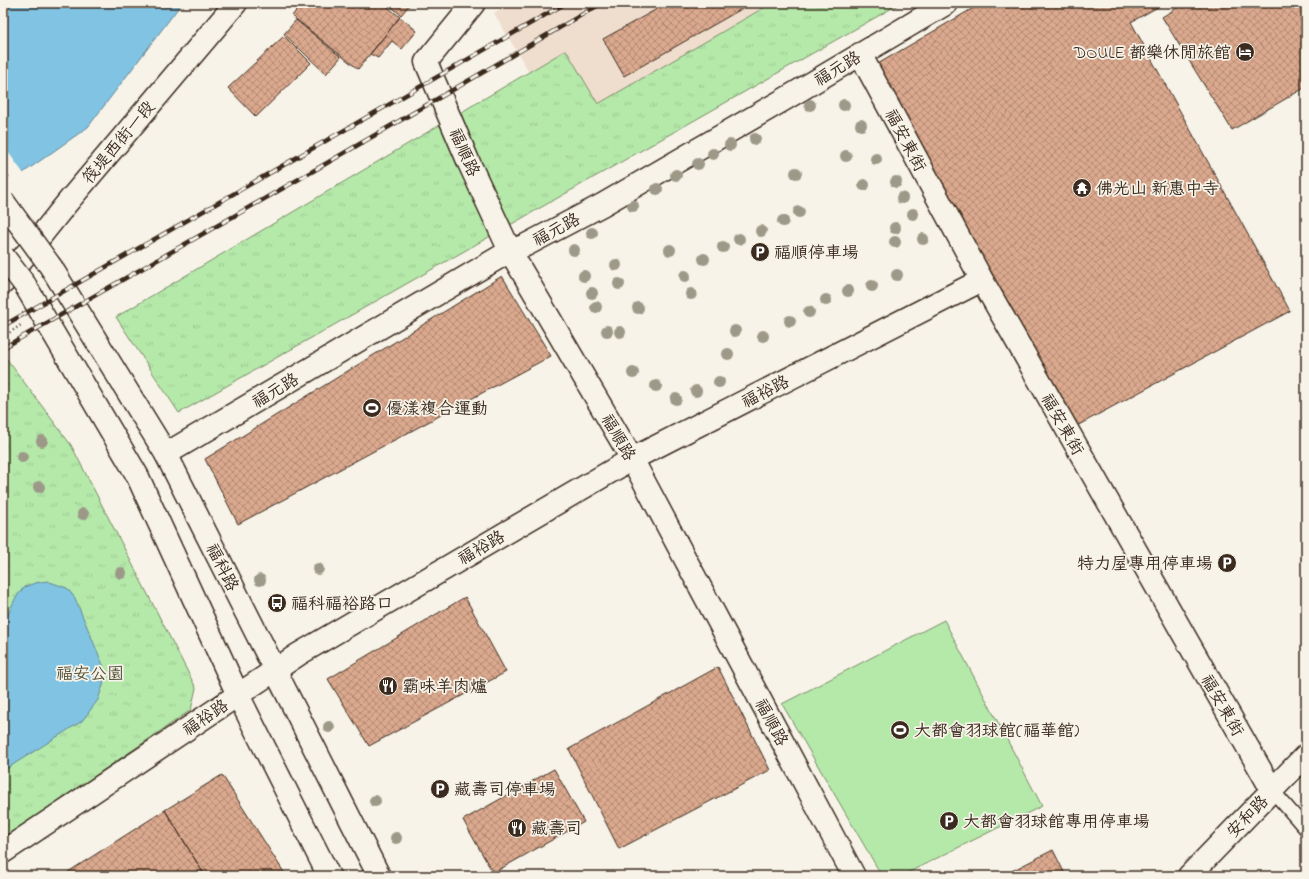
<svg xmlns="http://www.w3.org/2000/svg" width="1309" height="879" font-family="'Indie Flower','LXGW WenKai TC',sans-serif">
<style>
.built{fill:#efddcd}
.grass{fill:#b5e9aa;stroke:#788a64}
.park{fill:url(#park-tufts);stroke:#788a64}
.water{fill:#81c3e2;stroke:#658694}
.pier{fill:#f7f3e8}
.building{fill:url(#building-cross-hatch);stroke:#3b2a1e}
.lines{fill:none;stroke-linecap:round;stroke-linejoin:round}
.lane-casing{stroke:#3b2a1e;stroke-width:16}
.street-casing{stroke:#3b2a1e;stroke-width:25}
.secondary-casing{stroke:#3b2a1e;stroke-width:25}
.path{stroke:#3b2a1e;stroke-width:2.5;stroke-dasharray:1 3;stroke-linecap:butt}
.lane{stroke:#f7f3e8;stroke-width:13}
.street{stroke:#f7f3e8;stroke-width:22}
.secondary{stroke:#f7f3e8;stroke-width:22}
.rail-casing{stroke:#3b2a1e;stroke-width:4.5}
.rail{stroke:#f7f3e8;stroke-width:3;stroke-dasharray:9;stroke-linecap:butt}
.secondary-bridge-casing{stroke:#3b2a1e;stroke-width:25;stroke-linecap:butt}
.path-bridge{stroke:#3b2a1e;stroke-width:2.5;stroke-dasharray:1 3;stroke-linecap:butt}
.secondary-bridge{stroke:#f7f3e8;stroke-width:22}
.tree{fill:#9d9988}
.labels{text-anchor:middle;stroke-width:3.5;stroke-linejoin:round;paint-order:stroke}
.poi-label{font-size:17px;fill:#3b2a1e;stroke:#f7f3e8;text-anchor:start}
.street-label{font-size:17px;fill:#3b2a1e;stroke:#f7f3e8}
.park-label{font-size:17px;fill:#53503a;stroke:#f7f3e8}
</style>
<defs>
<pattern id="park-tufts" width="24" height="20" patternUnits="userSpaceOnUse"><rect width="24" height="20" fill="#b5e9aa"/><path d="M3 7l-1-3M5 7V3M7 7l1-3M15 17l-1-3M17 17v-4M19 17l1-3" fill="none" stroke="#9dc892"/></pattern>
<pattern id="building-cross-hatch" width="8" height="8" patternUnits="userSpaceOnUse"><rect width="8" height="8" fill="#dba98e"/><path d="M0 0l8 8M0 8l8-8" fill="none" stroke="#b38a73"/></pattern>
</defs>
<rect width="100%" height="100%" fill="#f7f3e8"/>
<filter id="ink" filterUnits="userSpaceOnUse"><feTurbulence type="fractalNoise" baseFrequency=".025" numOctaves="2"/><feDisplacementMap in="SourceGraphic" scale="8" xChannelSelector="R" yChannelSelector="G"/><feConvolveMatrix kernelMatrix="1 2 1 2 8 2 1 2 1" color-interpolation-filters="sRGB"/></filter>
<g filter="url(#ink)">
<path class="built" d="M510,3H772L598,104L566,50L529,72L494,13Z"/>
<path class="grass" d="M944,620L1042,806L901,876H882L782,704Z"/>
<path class="park" d="M772,3H901L179,413L116,317L566,50L598,104Z
M3,354L71,445L196,688L191,710L3,839Z"/>
<path class="water" d="M3,3H182L88,127L3,187Z
M47,581L67,588L75,598L103,665L104,682L98,700L82,721L3,771V625L15,599L24,587L35,583Z"/>
<path class="pier" d="M3,145L24,174L3,189Z"/>
<path class="building" d="M302,3H383L400,17L358,69L292,16Z
M387,3H411L401,15Z
M653,3H752L624,76L603,39L657,9Z
M982,3H1165L1131,22L1290,311L1073,428L876,65Z
M1185,3H1306V87L1232,130L1162,17Z
M400,17L417,31L402,49L392,41L378,58L370,54Z
M296,20L341,57L326,74L284,34Z
M284,36L311,63L256,117L228,88Z
M502,276L551,356L238,524L205,459Z
M465,597L506,672L369,746L328,679Z
M718,667L770,770L619,849L569,749Z
M554,769L584,822L493,873L463,820Z
M222,775L285,874L281,876H205L165,810Z
M165,810L205,876H71L68,872Z
M1053,850L1066,876H1002Z"/>
<g class="lines">
<g class="lane-casing">
<path id="lane" d="M1272,790L1306,829"/>
</g>
<g class="street-casing">
<path id="street" d="M474,3L426,62L469,163L510,251L632,459L854,876
M860,54L982,280L1272,790
M3,283L67,203L236,3
M166,454L510,251L526,245L602,205L785,99L947,3
M3,852L299,654L632,459L982,280"/>
</g>
<g class="secondary-casing">
<path id="secondary" d="M51,267L166,454L379,876
M25,285L137,475L238,695L329,876
M1189,876L1306,755"/>
</g>
<path class="path" d="M3,337L21,325"/>
<use href="#lane" class="lane"/>
<use href="#street" class="street"/>
<use href="#secondary" class="secondary"/>
<g class="rail-casing">
<path id="rail" d="M3,326L566,3
M3,348L327,163L602,3"/>
</g>
<use href="#rail" class="rail"/>
<g class="secondary-bridge-casing">
<path id="secondary-bridge" d="M3,201L51,267
M3,256L25,285"/>
</g>
<path class="path-bridge" d="M3,170L9,178"/>
<use href="#secondary-bridge" class="secondary-bridge"/>
</g>
<g class="tree">
<circle cx="810" cy="105" r="6"/>
<circle cx="844" cy="105" r="6"/>
<circle cx="861" cy="125" r="6"/>
<circle cx="755" cy="139" r="6"/>
<circle cx="730" cy="145" r="6"/>
<circle cx="713" cy="154" r="6"/>
<circle cx="846" cy="156" r="6"/>
<circle cx="876" cy="159" r="6"/>
<circle cx="698" cy="164" r="6"/>
<circle cx="796" cy="173" r="6"/>
<circle cx="676" cy="175" r="6"/>
<circle cx="896" cy="182" r="6"/>
<circle cx="864" cy="185" r="6"/>
<circle cx="657" cy="189" r="6"/>
<circle cx="902" cy="198" r="6"/>
<circle cx="633" cy="206" r="6"/>
<circle cx="799" cy="212" r="6"/>
<circle cx="913" cy="214" r="6"/>
<circle cx="783" cy="221" r="6"/>
<circle cx="895" cy="228" r="6"/>
<circle cx="761" cy="231" r="6"/>
<circle cx="592" cy="233" r="6"/>
<circle cx="739" cy="239" r="6"/>
<circle cx="923" cy="239" r="6"/>
<circle cx="895" cy="242" r="6"/>
<circle cx="723" cy="247" r="6"/>
<circle cx="574" cy="250" r="6"/>
<circle cx="670" cy="250" r="6"/>
<circle cx="704" cy="259" r="6"/>
<circle cx="616" cy="265" r="6"/>
<circle cx="897" cy="275" r="6"/>
<circle cx="584" cy="276" r="6"/>
<circle cx="685" cy="276" r="6"/>
<circle cx="619" cy="284" r="6"/>
<circle cx="872" cy="286" r="6"/>
<circle cx="848" cy="291" r="6"/>
<circle cx="592" cy="293" r="6"/>
<circle cx="691" cy="294" r="6"/>
<circle cx="826" cy="300" r="6"/>
<circle cx="596" cy="307" r="6"/>
<circle cx="638" cy="308" r="6"/>
<circle cx="809" cy="312" r="6"/>
<circle cx="790" cy="321" r="6"/>
<circle cx="607" cy="331" r="6"/>
<circle cx="735" cy="331" r="6"/>
<circle cx="620" cy="332" r="6"/>
<circle cx="763" cy="336" r="6"/>
<circle cx="728" cy="354" r="6"/>
<circle cx="633" cy="373" r="6"/>
<circle cx="719" cy="382" r="6"/>
<circle cx="656" cy="386" r="6"/>
<circle cx="696" cy="391" r="6"/>
<circle cx="676" cy="399" r="6"/>
<circle cx="42" cy="441" r="6"/>
<circle cx="22" cy="457" r="6"/>
<circle cx="39" cy="487" r="6"/>
<circle cx="83" cy="514" r="6"/>
<circle cx="318" cy="569" r="6"/>
<circle cx="121" cy="573" r="6"/>
<circle cx="260" cy="580" r="6"/>
<circle cx="329" cy="727" r="6"/>
<circle cx="375" cy="801" r="6"/>
<circle cx="396" cy="838" r="6"/>
</g>
</g>
<defs>
<g id="hotel-disc" transform="scale(1)"><circle r="9.5" fill="#3b2a1e" stroke="#f7f3e8"/><path d="M-6-4.5h1.5V1H6V5H4.5V3h-9V5H-6ZM-4 0a1.8 1.8 0 1 1 3.6 0ZM.5 0V-2.5h3Q6-2.5 6 0Z" fill="#fff"/></g>
<g id="temple-disc" transform="scale(1)"><circle r="9.5" fill="#3b2a1e" stroke="#f7f3e8"/><path d="M0-6L5-2H3V0L6.5 2.5H4V6H1.5V3h-3V6H-4V2.5H-6.5L-3 0V-2H-5Z" fill="#fff"/></g>
<g id="parking-disc" transform="scale(1)"><circle r="9.5" fill="#3b2a1e" stroke="#f7f3e8"/><path d="M-3.5-5.5H1a3.5 3.5 0 0 1 0 7H-1V5.5H-3.5ZM-1-3.4V-.6H.8a1.4 1.4 0 0 0 0-2.8Z" fill="#fff"/></g>
<g id="stadium-disc" transform="scale(1)"><circle r="9.5" fill="#3b2a1e" stroke="#f7f3e8"/><path d="M0-5a6.5 5 0 1 0 0 10a6.5 5 0 1 0 0-10ZM-3.5-1.8h7v3.6h-7Z" fill="#fff"/></g>
<g id="bus-disc" transform="scale(1)"><circle r="9.5" fill="#3b2a1e" stroke="#f7f3e8"/><path d="M-5-6H5V4H4V6H2V4H-2V6H-4V4H-5ZM-3.5-4V0h7V-4ZM-3.5 1.2v1.5H-2V1.2ZM2 1.2v1.5H3.5V1.2Z" fill="#fff"/></g>
<g id="restaurant-disc" transform="scale(1)"><circle r="9.5" fill="#3b2a1e" stroke="#f7f3e8"/><path d="M-5-6h1v4h1v-4h1v4h1v-4h1v5L-1.5 .5V6h-2V.5L-5-1ZM5-6V6H3V1.5H1.5Q1.5-4 5-6Z" fill="#fff"/></g>
</defs>
<g fill-rule="evenodd">
<use href="#hotel-disc" x="1245" y="52"/>
<use href="#temple-disc" x="1082" y="188"/>
<use href="#parking-disc" x="760" y="252"/>
<use href="#stadium-disc" x="372" y="408"/>
<use href="#parking-disc" x="1227" y="563"/>
<use href="#bus-disc" x="277" y="603"/>
<use href="#restaurant-disc" x="388" y="686"/>
<use href="#stadium-disc" x="900" y="730"/>
<use href="#parking-disc" x="440" y="789"/>
<use href="#parking-disc" x="949" y="821"/>
<use href="#restaurant-disc" x="517" y="828"/>
</g>
<g class="labels">
<g class="poi-label">
<text x="1231" y="58" text-anchor="end">DOULE 都樂休閒旅館</text>
<text x="1096" y="194">佛光山 新惠中寺</text>
<text x="774" y="258">福順停車場</text>
<text x="386" y="414">優漾複合運動</text>
<text x="1213" y="569" text-anchor="end">特力屋專用停車場</text>
<text x="291" y="609">福科福裕路口</text>
<text x="402" y="692">霸味羊肉爐</text>
<text x="914" y="736">大都會羽球館(福華館)</text>
<text x="454" y="795">藏壽司停車場</text>
<text x="963" y="827">大都會羽球館專用停車場</text>
<text x="531" y="834">藏壽司</text>
</g>
<g class="street-label">
<text transform="translate(837 68) rotate(-31)" y="6">福元路</text>
<text transform="translate(906 140) rotate(62)" y="6">福安東街</text>
<text transform="translate(118 142) rotate(-50)" y="6">筏堤西街一段</text>
<text transform="translate(465 152) rotate(66)" y="6">福順路</text>
<text transform="translate(556 229) rotate(-28)" y="6">福元路</text>
<text transform="translate(275 390) rotate(-31)" y="6">福元路</text>
<text transform="translate(765 391) rotate(-27)" y="6">福裕路</text>
<text transform="translate(1063 424) rotate(60)" y="6">福安東街</text>
<text transform="translate(619 437) rotate(60)" y="6">福順路</text>
<text transform="translate(481 547) rotate(-30)" y="6">福裕路</text>
<text transform="translate(223 567) rotate(63)" y="6">福科路</text>
<text transform="translate(1223 705) rotate(60)" y="6">福安東街</text>
<text transform="translate(205 717) rotate(-34)" y="6">福裕路</text>
<text transform="translate(772 722) rotate(62)" y="6">福順路</text>
<text transform="translate(1247 816) rotate(-46)" y="6">安和路</text>
</g>
<g class="park-label">
<text x="90" y="679">福安公園</text>
</g>
</g>
<rect width="1309" height="879" fill="none" stroke="#f7f3e8" stroke-width="16"/>
<rect x="8" y="8" width="1293" height="863" fill="none" stroke="#3b2a1e" stroke-width="1.5" filter="url(#ink)"/>
</svg>
